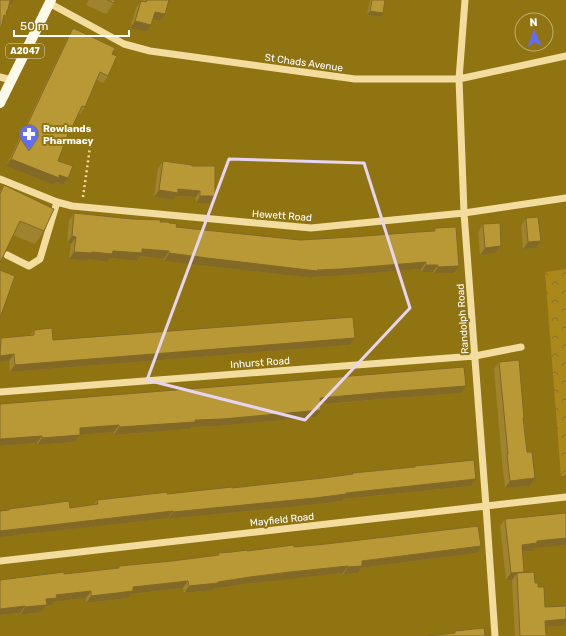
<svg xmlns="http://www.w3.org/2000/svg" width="566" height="636" font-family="Rubik,sans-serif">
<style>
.park{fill:url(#park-crowns)}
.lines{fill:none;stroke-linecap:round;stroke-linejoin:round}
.path{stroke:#f2dd9f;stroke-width:2.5;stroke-dasharray:2 3;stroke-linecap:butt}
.minor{stroke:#f2dd9f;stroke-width:7}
.major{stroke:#fffbea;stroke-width:10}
.wall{fill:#9f832e}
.shaded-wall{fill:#826a26}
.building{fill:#b99836;stroke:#826a26}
.marked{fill:none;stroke:#e5d5f2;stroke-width:3;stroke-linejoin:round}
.labels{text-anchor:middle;stroke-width:4;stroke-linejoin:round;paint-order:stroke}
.shield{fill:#917412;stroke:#ded5b8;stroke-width:1}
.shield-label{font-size:9px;font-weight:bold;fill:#fff}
.street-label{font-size:10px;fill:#fff;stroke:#917412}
.poi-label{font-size:10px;font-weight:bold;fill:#fff;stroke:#917412;text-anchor:start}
</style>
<defs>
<pattern id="park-crowns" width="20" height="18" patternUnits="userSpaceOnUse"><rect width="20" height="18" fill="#ab881a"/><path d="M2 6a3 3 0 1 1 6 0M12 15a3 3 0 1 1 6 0" fill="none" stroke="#8a732c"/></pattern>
</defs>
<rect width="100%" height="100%" fill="#917412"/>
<path class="park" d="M566,269V475L561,476L545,272Z"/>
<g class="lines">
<path class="path" d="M83,197L91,140"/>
<path class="minor" d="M465,0L459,79L464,213L486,506L495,636
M49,3L124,44L150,51L355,79H459L566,56
M0,77L11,80
M0,179L57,202L72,206L311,228L464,213L566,198
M7,255L29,266L40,259L57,202
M0,392L475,356L521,347
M0,561L486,506L566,497"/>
<path class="major" d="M0,103L51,0"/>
</g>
<path class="wall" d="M89,0H115L114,3L106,14L86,5Z
M144,0H169L160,21L153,20L146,32L130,28L136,8L141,1H143Z
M370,0H385L383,13L380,17L367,15Z
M73,28L112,54L108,76L103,83L97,80L85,107L80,114H78L67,137L58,161L68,178L63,185L55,182L54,185L6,166L69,35Z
M163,161L192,165L210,203H196V197L176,196L173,200L154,197L158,168Z
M4,185L44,231L35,244L13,235L0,263V191Z
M74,213L160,222L169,223L176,227L300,240L352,237L417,232H418L433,231L435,228L459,266L454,273L433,274V272H421V269L336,276L313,277L312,278L202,265L164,261V259L140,256L137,261L110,258L107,262L88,259L87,261L69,259L71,244L67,243L69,220Z
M526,218L541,241L536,248L523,249L521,226Z
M483,224L501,246L496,253L480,255L478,232Z
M34,330L53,340L350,345L10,372L9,361L0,362V339L29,336Z
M499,362L524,418V419L527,452L535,478L530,486L505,488L502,462V461L494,369Z
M461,393L382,399L321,405L316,417L218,426L192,427L190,429L114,435V432L80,435L75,442L37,445V443L0,446V404Z
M415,466L471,486L343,499L342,501L310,505L168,519V518L142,520L19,535L7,510L9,509L70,508L94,504L97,500L232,488L323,478L352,474V473L414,467Z
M505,519L534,548L532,551L522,552L524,572L535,583L538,587L545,607L563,626L545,627L546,636H515L512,580H506L500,526Z
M294,547L476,553L361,568L357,573L343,575V573L285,579L245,584L213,589V590L184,593L183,588L131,594L128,598L112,600L86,603V598L54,602L52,605L46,606L41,612L20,615V613L0,615L64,574L118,568L119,566L172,561L217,555L218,553Z"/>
<path class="shaded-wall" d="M8,0H14L11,4H5Z
M370,11L383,13L380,17L367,15Z
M155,12L165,14L160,21L150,19Z
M135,21L151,25L146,32L130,28Z
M11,159L68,178L63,185L55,182L54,185L6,166Z
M178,189L200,191L196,197L176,196L173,200L154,197L159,190Z
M200,196H215L210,203H196Z
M72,236L76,237L71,244L67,243Z
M541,241L536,248L523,249L528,242Z
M501,246L496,253L480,255L485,248Z
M142,249L169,251L164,259L140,256L137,261L110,258L107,262L88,259L87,261L69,259L74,252H92Z
M169,253L317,270L426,262L421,269L336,276L313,277L312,278L164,261Z
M426,265H438L433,272H421Z
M459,266L454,273L433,274L438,267Z
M355,338L350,345L10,372L15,365Z
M14,354L9,361L0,362V356Z
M466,386L461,393L382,399L315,405L320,398L387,392Z
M321,410L316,417L218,426L192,427L190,429L114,435L119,427Z
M119,425L114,432L80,435L75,442L37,445L42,438L80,428Z
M42,436L37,443L0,446V439Z
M535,478L530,486L505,488L510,481Z
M476,479L471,486L343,499L342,501L310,505L168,519L173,512L346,493Z
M173,511L168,518L0,537V531Z
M566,538V545L534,548L532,551L517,552L522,545L537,541Z
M481,546L476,553L361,568L357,573L343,575L348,567L362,561Z
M348,566L343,573L245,584L213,589V590L184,593L189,586L250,577Z
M511,573H517L512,580H506Z
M188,581L183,588L131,594L128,598L86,603L91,596L133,587Z
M91,591L86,598L54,602L52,605L46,606L41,612L20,615L25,607L56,595Z
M25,606L20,613L0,615V609Z
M566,619V621L563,626L540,627L545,621Z"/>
<path class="building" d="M0,0H10L8,10H7L6,16L4,15L1,28H0Z
M107,0H115L114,3Z
M147,0H169L165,14L155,12L151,25L135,21L141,1L146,2Z
M372,0H385L383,13L370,11Z
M73,28L115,48L112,54L117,56L108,76L100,72L85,107L82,106L69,134H68L58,161L73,166L68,178L59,175V178L11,159Z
M163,161L192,165V166H215V196H200V191L178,189V193L159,190Z
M4,185L54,209L44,231L20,221L0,263V194Z
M74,213L132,219L161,220L160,222H169V223L177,224L176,227L300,240L352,237L418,232L435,231V228L456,227L459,266L438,267V265H426V262L341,269L317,270V271L207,258L169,253V251L142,249V253L113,251L112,254L92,252V253L74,252L76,237L72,236Z
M538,217L541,241L528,242L526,218Z
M500,223L501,246L485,248L483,224Z
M0,270L15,276L0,318Z
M353,317L355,338L15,365L14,354L0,356L1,338L34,335V330L52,328L53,340Z
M519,360L524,418H523L527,452H532L535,478L510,481L507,455L508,454L499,362Z
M464,367L466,386L387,392L320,398L321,410L223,419L195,420V422L119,427V425L80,428V435L42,438V436L0,439V404Z
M474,460L476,479L346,493V494L315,498L173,512V511L147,514L0,531V511L9,510V509L69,501L70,508L98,504L97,500L133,496L167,492V494L232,487V488L323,478L353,474L352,473L415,467V466Z
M566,513V538L537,541V543L522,545L524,572L511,573L505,519Z
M478,526L481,546L362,561V566L348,567V566L290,572L250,577L218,582V583L189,586L188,581L133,587V591L117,593L91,596V591L56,595L57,598L46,599L47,605L25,607V606L0,609V580L64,572V574L119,568V566L172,561L219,555L218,553L232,552L247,550V551L294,545V547L326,544Z
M534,572L535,583H538V587H544L545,607L566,606V619L545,621L546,636H520L517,573Z
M484,628L485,636H428L455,633V631Z"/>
<path class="marked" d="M229,159L364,163L410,308L305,420L147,380Z"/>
<defs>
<g id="pharmacy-pin" transform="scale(1)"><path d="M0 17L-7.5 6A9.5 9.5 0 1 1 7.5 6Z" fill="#606dff" stroke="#917412"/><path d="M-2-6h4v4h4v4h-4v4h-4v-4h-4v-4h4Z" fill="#fff"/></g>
</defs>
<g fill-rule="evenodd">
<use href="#pharmacy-pin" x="29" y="134"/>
</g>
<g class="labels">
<rect class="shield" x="6" y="44" width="38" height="14" rx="3"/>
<g class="shield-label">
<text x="25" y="54">A2047</text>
</g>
<g class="street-label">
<text transform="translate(304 62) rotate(8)" y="4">St Chads Avenue</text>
<text transform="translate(282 215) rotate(4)" y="4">Hewett Road</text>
<text transform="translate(462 319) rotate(-94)" y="4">Randolph Road</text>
<text transform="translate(260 362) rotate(-4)" y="4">Inhurst Road</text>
<text transform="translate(282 519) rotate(-6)" y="4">Mayfield Road</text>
</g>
<g class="poi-label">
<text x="43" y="132">Rowlands<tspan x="43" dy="12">Pharmacy</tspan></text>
</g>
</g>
<g transform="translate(534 32) rotate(357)"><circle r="19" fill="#917412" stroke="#bdac71"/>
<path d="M0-3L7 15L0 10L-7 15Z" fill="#606dff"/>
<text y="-6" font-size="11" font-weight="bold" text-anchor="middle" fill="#ffffff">N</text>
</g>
<path d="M14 30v6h115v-6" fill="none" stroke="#ffffff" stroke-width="2"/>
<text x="20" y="30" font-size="12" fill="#ffffff" stroke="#917412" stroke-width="3" paint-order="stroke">50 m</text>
</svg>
